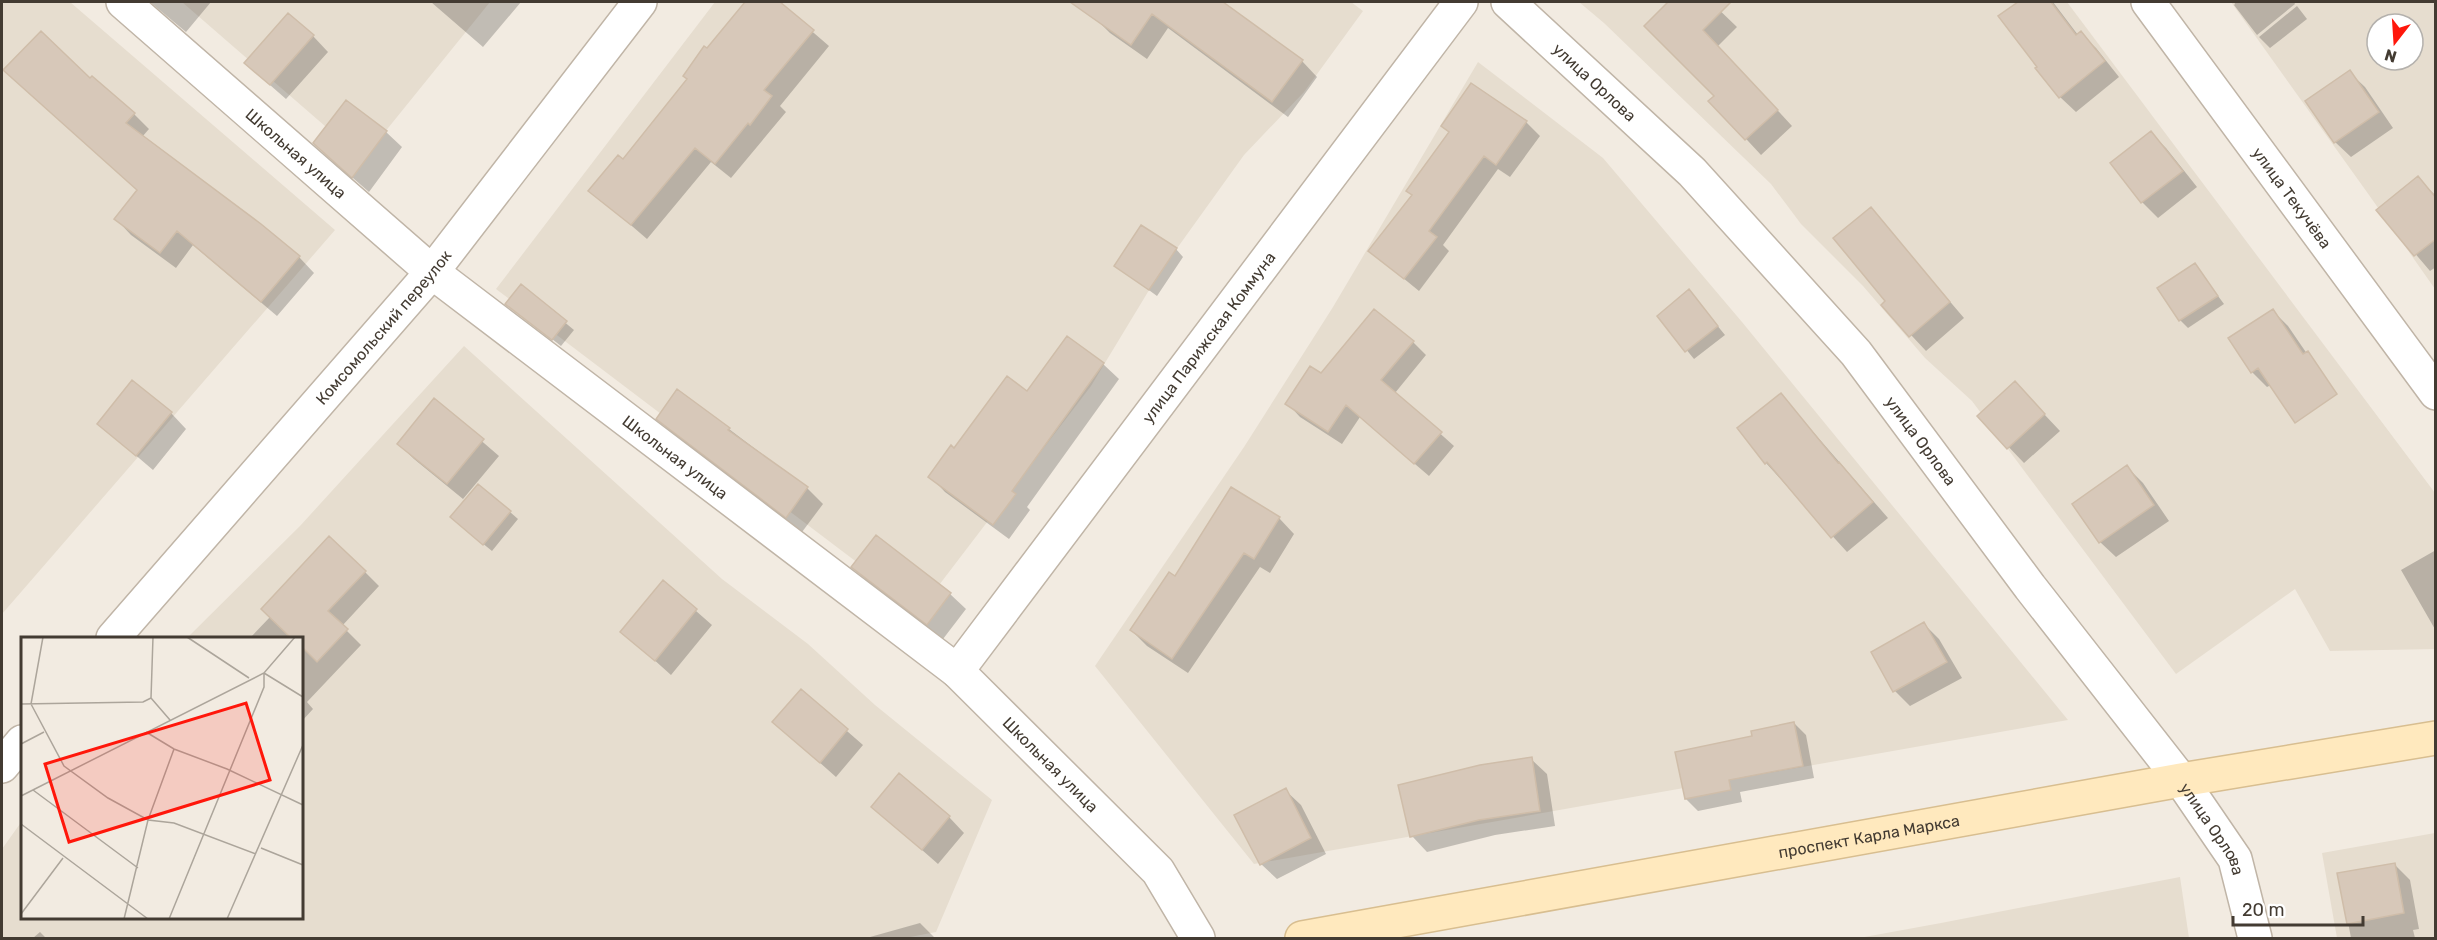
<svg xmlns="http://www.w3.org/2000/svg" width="2437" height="940" font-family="Rubik,sans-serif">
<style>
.residential{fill:#e6ddcf;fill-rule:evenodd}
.shadow{fill:#0003}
.building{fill:#d7c8b9;stroke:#cfbda9;stroke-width:1.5}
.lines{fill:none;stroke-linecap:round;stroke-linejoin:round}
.minor-casing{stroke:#c0b5a7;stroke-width:36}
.secondary-casing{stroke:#d8be90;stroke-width:36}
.minor{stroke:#fff;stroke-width:33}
.secondary{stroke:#ffe9be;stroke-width:33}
.labels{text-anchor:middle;stroke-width:6;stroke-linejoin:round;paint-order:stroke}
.street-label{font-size:16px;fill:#433b32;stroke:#fff}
.inset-road{fill:none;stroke:#aca59b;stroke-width:1.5}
.view{fill:#ff170b;fill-opacity:0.15;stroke:#ff170b;stroke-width:3}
.inset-edge{fill:none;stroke:#433b32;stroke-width:3}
</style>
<rect width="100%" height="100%" fill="#f2ebe1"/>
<path class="residential" d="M2,2H70L335,230L2,614Z
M182,2H490L363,159Z
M715,2H1351L1363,11L1304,92L1244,155L1160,272L1091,386L920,610L496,289Z
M1579,2H2067L2435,493V649L2330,651L2295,589L2176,674L1972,401L1925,358L1863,286L1801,224L1771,184L1604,23Z
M2231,2H2435V289L2369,195ZM2377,24H2413V60H2377Z
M1478,62L1603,158L1742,322L2068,720L1254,864L1095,666L1244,447L1333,307Z
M464,346L722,579L808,644L875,705L992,800L936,932L905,938H2V849L22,821V918H302V638H187L300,526Z
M2435,833V938H2337L2322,853Z
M2180,877L2189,938H1859L1941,923Z"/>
<path class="shadow" d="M150,2H211L186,32Z
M431,2H521L483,47Z
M747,2H778L829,46L780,106L786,112L731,178L711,162L647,239L590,190L624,161L689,80L707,50Z
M1106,2H1213L1302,61L1317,77L1288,117L1168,28L1147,59L1110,33L1095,18Z
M1670,2H1711L1737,27L1718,46L1792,126L1761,155L1711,101L1716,96L1646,26Z
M2020,2H2053L2078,35L2080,33L2096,48L2119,77L2076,112L2060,97L2000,16Z
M2234,2H2294L2295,4L2257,35L2234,5L2235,4Z
M2297,6L2307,19L2270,48L2259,37Z
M313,36L328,52L286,99L262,78Z
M2349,72L2365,87L2393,128L2351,157L2335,142Z
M90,80L134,114L149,129L142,137L299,257L314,273L277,316L193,245L176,268L131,235L116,219L138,190Z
M346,102L386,132L402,147L369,192L330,158Z
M1526,122L1540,136L1510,177L1498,169L1443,245L1449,251L1419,291L1370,251L1413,196Z
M2151,133L2166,148L2197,187L2158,218L2142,202L2112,164Z
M2418,178L2436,196V267L2430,271L2378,210Z
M1871,209L1964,318L1926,351L1883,305L1887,301Z
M1176,249L1183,257L1157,296L1116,266Z
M2195,265L2224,304L2188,328L2180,320Z
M521,286L574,330L561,346L507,304Z
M1689,291L1725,335L1694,359L1659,316Z
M2273,311L2288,326L2314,364L2267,387L2252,372Z
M1068,338L1103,364L1119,379L1027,507L1030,510L1009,539L945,492L930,476L954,450L1027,393Z
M1413,342L1426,355L1395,393L1454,446L1429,476L1360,417L1342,444L1300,417L1287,403L1321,375Z
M1781,395L1888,518L1847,552L1766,463L1739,428Z
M2030,399L2060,431L2024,463L1979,416Z
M434,400L499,456L463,499L414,459L399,444Z
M171,413L186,429L153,470L99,424Z
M658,419L729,429L807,488L823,504L802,532L673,434Z
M2127,467L2143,483L2169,521L2116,557L2100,542Z
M510,512L518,519L492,551L460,525Z
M1279,518L1294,534L1270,573L1260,567L1188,673L1147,646L1131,630L1175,578Z
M2436,550V631L2401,570Z
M853,567L950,594L966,609L943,639L869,583Z
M365,572L379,586L342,626L361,645L307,702L313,709L302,721V638H250L270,617Z
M663,582L712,625L671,675L622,631Z
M1924,624L1939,639L1962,678L1910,706L1895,691Z
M801,691L863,745L836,777L774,722Z
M1794,723L1806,735L1814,778L1740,792L1742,802L1698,811L1686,799L1754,737Z
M1531,759L1547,774L1555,826L1495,835L1427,852L1412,836Z
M1285,790L1301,805L1326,854L1277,879L1261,864Z
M873,807L949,817L964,833L938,864Z
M2394,864L2410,880L2419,929L2413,930L2415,938H2351L2339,874Z
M920,923L935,938H870V937Z
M40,932L46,938H33Z"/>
<path class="building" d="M745,2H780L814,30L764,90L772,96L750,125L748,123L715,164L695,148L631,225L588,191L618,155L623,159L687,79L683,76L704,46L707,48Z
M1070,2H1223L1303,60L1272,102L1152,14L1131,45Z
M1668,2H1731L1703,30L1778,110L1745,140L1708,101L1714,96L1644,26Z
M2018,2H2051L2076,35L2081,31L2105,61L2059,98L2035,68L2037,67L1998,16Z
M288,13L314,35L270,85L244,63Z
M41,31L90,78L92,76L135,113L126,123L261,224L300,256L261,302L177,231L160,253L114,219L137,190L3,70Z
M2350,70L2379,112L2334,143L2305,101Z
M1471,83L1527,121L1496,165L1484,156L1429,231L1437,237L1404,279L1368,251L1412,195L1406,191L1449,132L1441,126Z
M346,100L387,131L352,178L313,143Z
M2151,131L2183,171L2141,203L2110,163Z
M2418,176L2436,198V239L2414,256L2376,210Z
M1871,207L1950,302L1909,337L1881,305L1885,301L1833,238Z
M1141,225L1177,248L1149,290L1114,266Z
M2195,263L2218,296L2179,321L2157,288Z
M521,284L567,321L552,340L505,304Z
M1689,289L1718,326L1685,352L1657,316Z
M1374,309L1414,341L1381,380L1442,432L1414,464L1346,405L1328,432L1285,404L1310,366L1321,373Z
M2273,309L2303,354L2308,351L2337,394L2295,423L2258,368L2251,373L2228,338Z
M1067,336L1104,363L1012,491L1016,494L993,525L928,477L951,445L954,448L1007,376L1027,391Z
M132,380L172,412L136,456L97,424Z
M2015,381L2045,414L2007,449L1977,416Z
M677,389L730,428L728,430L808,487L786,518L656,419Z
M1781,393L1838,463L1839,462L1873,502L1831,538L1767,462L1765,464L1737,428Z
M434,398L484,439L447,484L397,444Z
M2127,465L2154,505L2099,543L2072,504Z
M478,484L511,511L483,545L450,517Z
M1231,487L1280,517L1254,559L1244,553L1172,659L1130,630L1169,572L1175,576Z
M876,535L951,593L927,625L851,567Z
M329,536L366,571L328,611L348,629L317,662L302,647V639H292L261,609Z
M663,580L697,609L655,661L620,632Z
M1924,622L1947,662L1893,692L1871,652Z
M801,689L848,729L820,763L772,722Z
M1794,722L1803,766L1729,780L1731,790L1685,799L1675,752L1752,736L1751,731Z
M1532,757L1540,811L1479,820L1410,837L1398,785L1480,765Z
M899,773L950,816L922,850L871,807Z
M1286,788L1311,838L1260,865L1234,815Z
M2395,863L2404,913L2347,924L2337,873Z"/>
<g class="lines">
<g class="minor-casing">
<g id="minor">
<path id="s1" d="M123,2L432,272L957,671L1158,871L1198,938"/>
<path id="s2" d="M1508,2L1692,172L1856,353L2030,587L2181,780L2235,859L2255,938"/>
<path id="s3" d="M2148,2L2436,393"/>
<path id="s4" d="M113,638L432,272L640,2"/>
<path id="s5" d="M957,671L1461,2"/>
<path d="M2,766L22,742"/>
</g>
</g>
<g class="secondary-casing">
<g id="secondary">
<path id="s6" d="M1302,938L2181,780L2436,738"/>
</g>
</g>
<use href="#minor" class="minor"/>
<use href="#secondary" class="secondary"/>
</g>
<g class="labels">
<g class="street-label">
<text dy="6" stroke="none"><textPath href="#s2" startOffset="118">улица Орлова</textPath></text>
<text dy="6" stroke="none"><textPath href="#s1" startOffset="230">Школьная улица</textPath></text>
<text dy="6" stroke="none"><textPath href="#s3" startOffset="243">улица Текучёва</textPath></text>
<text dy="6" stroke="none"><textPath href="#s4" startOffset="412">Комсомольский переулок</textPath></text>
<text dy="6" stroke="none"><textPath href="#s5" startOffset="418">улица Парижская Коммуна</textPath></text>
<text dy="6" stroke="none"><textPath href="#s2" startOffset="604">улица Орлова</textPath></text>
<text dy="6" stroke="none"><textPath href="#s1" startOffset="716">Школьная улица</textPath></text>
<text dy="6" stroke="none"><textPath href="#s1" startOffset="1202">Школьная улица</textPath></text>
<text dy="6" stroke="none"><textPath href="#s2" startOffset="1090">улица Орлова</textPath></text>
<text dy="6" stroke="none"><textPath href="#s6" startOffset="576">проспект Карла Маркса</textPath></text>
</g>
</g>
<g transform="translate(21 637)">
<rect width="282" height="282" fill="#f2ebe1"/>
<path class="inset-road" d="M22,0L10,67L43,129L87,161L127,183L153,186L235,217M166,0L228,41M243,36L282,60M130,61L132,0M130,61L149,83M0,67L122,65L130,61M125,95L153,112L206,132L282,168M0,107L23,95M12,153L117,231M0,159L243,36L274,0M0,187L127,282M240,211L282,228M0,277L42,221M103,282L127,183L153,112M148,282L243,50V36M206,282L282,108"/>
<path class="view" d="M225,66L249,143L48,205L24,127Z"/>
<rect width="282" height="282" class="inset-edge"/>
</g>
<rect width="2437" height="940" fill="none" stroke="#433b32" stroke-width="6"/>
<g transform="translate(2395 42) rotate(197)"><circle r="28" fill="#ffffff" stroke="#b4b1ad" stroke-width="1.5"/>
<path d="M0-4.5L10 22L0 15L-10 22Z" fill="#ff170b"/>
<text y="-9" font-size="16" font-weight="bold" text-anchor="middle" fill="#433b32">N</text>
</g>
<path d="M2233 916v9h130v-9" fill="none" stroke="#433b32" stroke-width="3"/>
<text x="2242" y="916" font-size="18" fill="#433b32" stroke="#ffffff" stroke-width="4.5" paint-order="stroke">20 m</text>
</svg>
